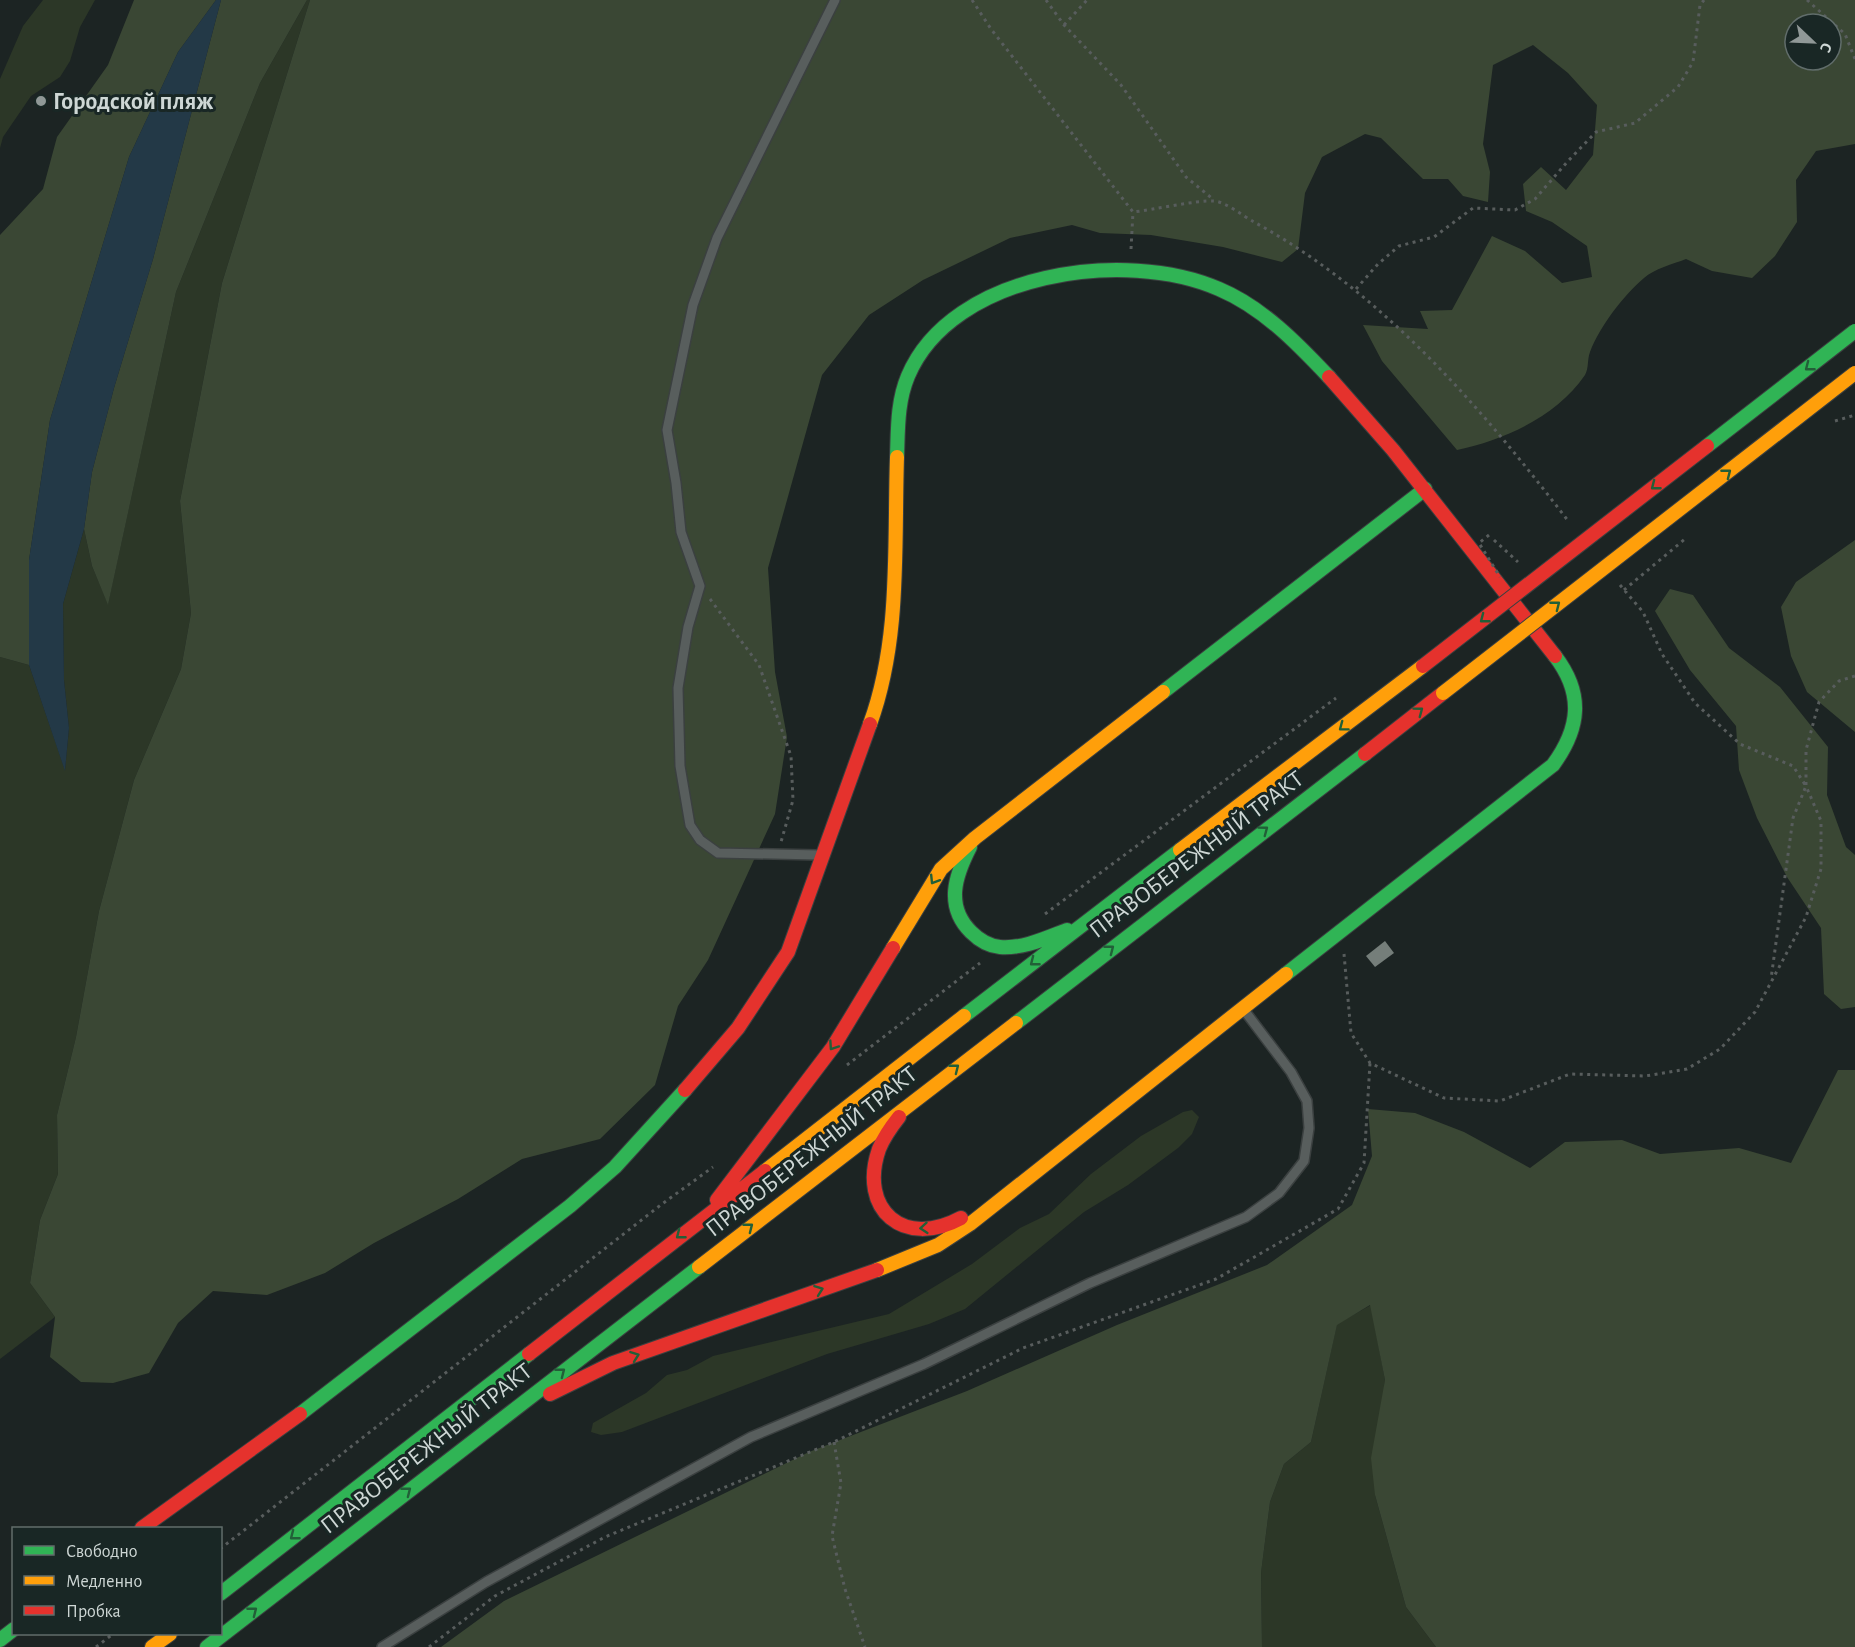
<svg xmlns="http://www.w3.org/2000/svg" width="1855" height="1647" font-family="'Alegreya Sans',sans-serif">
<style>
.green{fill:#2c3727}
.forest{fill:#3a4734;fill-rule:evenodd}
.water{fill:#233947}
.building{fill:#757e7a}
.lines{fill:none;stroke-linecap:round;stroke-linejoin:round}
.lane-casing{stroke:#3b4040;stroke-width:12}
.fast-casing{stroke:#3b4040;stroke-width:16}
.slow-casing{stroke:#3b4040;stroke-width:16}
.jam-casing{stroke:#3b4040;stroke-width:16}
.path{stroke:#585d5d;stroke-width:3;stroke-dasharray:3 4.5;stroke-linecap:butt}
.lane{stroke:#585e5d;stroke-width:9}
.fast{stroke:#30b455;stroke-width:14}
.slow{stroke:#ff9f0a;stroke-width:14}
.jam{stroke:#e5322d;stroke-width:14}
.fast-bridge-casing{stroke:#3b4040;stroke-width:16;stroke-linecap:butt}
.slow-bridge-casing{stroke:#3b4040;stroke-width:16;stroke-linecap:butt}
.jam-bridge-casing{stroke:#3b4040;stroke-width:16;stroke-linecap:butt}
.path-bridge{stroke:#585d5d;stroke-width:3;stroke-dasharray:3 4.5;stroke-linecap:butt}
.fast-bridge{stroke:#30b455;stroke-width:14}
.slow-bridge{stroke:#ff9f0a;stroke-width:14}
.jam-bridge{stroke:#e5322d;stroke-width:14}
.oneway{stroke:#225f38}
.poi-dot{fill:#909897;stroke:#192725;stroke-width:2}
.labels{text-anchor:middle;stroke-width:6;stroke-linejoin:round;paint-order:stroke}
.poi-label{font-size:24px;font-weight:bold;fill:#ced7d5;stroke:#192725;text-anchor:start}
.street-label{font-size:24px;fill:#ced7d5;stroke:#192725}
</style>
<rect width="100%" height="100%" fill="#1c2423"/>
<path class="green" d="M43,0H95L80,27L70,61L60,77L31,96L3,137L0,148V79L23,26Z
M307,0H310L222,283L180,501L191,613L181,669L134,780L99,911L76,1037L57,1115L58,1174L40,1220L30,1283L55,1317L0,1359V657L29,665L65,770L69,728L64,680L63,604L84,529L92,566L108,604L176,292L260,83Z
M1192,1110L1199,1117L1192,1134L1178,1148L1128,1185L1084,1212L965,1309L929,1324L827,1354L622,1432L601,1435L591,1432L593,1423L646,1393L667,1375L687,1370L713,1356L889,1314L972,1264L1020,1228L1049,1214L1091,1174L1141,1136L1183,1112Z
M1371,1305L1385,1380L1375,1495L1406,1607L1436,1647H1262L1261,1573L1270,1502L1284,1464L1311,1442L1337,1324Z"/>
<path class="forest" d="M134,0H216L178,52L129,157L50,420L29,560V665L0,657V235L43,189L57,137L108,65Z
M221,0H307L260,83L176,292L108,605L92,566L84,529L92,472L114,388L153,259Z
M310,0H1855V144L1816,151L1796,180L1797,222L1775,256L1752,278L1712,271L1686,259C1673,264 1654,269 1644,278C1623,296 1600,326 1590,352C1587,360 1589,368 1585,375C1557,416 1505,440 1457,450L1382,361L1363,325L1428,329L1420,311L1452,310L1492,236L1525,251L1562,283L1592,277L1587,246L1552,222L1526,211L1523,184L1541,167L1566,190L1593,155L1597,105L1568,73L1533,45L1493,65L1483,144L1490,172L1488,202L1463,196L1448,179H1423L1381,138L1365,134L1322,157L1305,193L1298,249L1282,262L1223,247L1151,235L1100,233L1072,225L1010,238L923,280L869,315L822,375L768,568L775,672L787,737L775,814L708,960L678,1006L655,1085L600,1139L522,1159L458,1199L374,1243L325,1273L267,1295L213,1291L178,1323L149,1373L113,1383L81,1382L50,1357L55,1317L30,1283L40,1220L58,1174L57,1115L76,1037L99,911L134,780L181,669L191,613L180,501L222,283ZM1795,24H1831V60H1795Z
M1855,540V732L1807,692L1791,656L1781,607L1796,582Z
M1670,589L1693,595L1729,648L1780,687L1828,747L1827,795L1846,847L1855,855V1007L1841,1009L1824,994L1821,928L1787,877L1757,818L1739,770L1736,726L1690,670L1655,611Z
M1838,1070H1855V1647H1436L1406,1607L1375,1495L1371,1458L1385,1380L1370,1305L1337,1325L1311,1442L1284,1464L1270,1502L1261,1573L1262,1647H441L504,1601L809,1452L967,1391L1117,1325L1267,1265L1352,1205L1372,1156L1368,1109L1415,1113L1464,1132L1530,1168L1565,1142L1622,1140L1660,1154L1739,1148L1791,1163Z"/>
<path class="water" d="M216,0H221L153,259L114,388L92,472L84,529L63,604L64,680L69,728L65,771L29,665V560L50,420L129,157L178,52Z"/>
<path class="building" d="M1385,941L1394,953L1375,967L1366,956Z"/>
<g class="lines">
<g class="lane-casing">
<path id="lane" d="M819,855L718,853L700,840L690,825L680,766L678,688L688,627L700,586L681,532L676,483L667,430L693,305L717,238L835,0
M382,1647L486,1582L751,1437L924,1364L1090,1283L1246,1217L1279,1193L1304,1161L1309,1128L1307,1101L1291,1072L1244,1010"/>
</g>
<g class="fast-casing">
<path id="fast" d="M897,457C898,430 897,402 908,376C952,272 1126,248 1219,289C1262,307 1297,343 1329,377
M1163,692L1425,489
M970,847C955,876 945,906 971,932C979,940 989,946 1000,947C1023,949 1046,938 1067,930
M1286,974L1553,765C1580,728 1584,694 1555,656
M964,1016L1180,850
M1016,1023L1365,754
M300,1414L570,1206L615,1167L685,1090
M220,1594L529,1354
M0,1640L14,1629
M207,1647L699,1267"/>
</g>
<g class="slow-casing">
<path id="slow" d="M870,724C901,639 894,546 897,457
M1180,850L1423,666
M893,948L941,869L975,838L1163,692
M765,1171L964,1016
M699,1267L1016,1023
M877,1270L938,1245L970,1224L1286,974
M152,1647L170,1634"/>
</g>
<g class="jam-casing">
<path id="jam" d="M1329,377L1393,450L1555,656
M1365,754L1443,693
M685,1090L738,1028L788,952L870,724
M899,1117C891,1127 884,1137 879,1149C858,1210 904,1249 961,1218
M717,1200L833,1047L893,948
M529,1354L765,1171
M550,1394L613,1363L877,1270
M142,1528L300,1414"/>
</g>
<path class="path" d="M972,0L991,29L1133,212C1153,210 1196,200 1214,201C1226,202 1243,216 1254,222C1382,292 1481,407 1569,522
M1046,0L1064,25L1121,85L1186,177L1214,200
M1807,0L1845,34L1855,59
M1064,25L1087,0
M1131,249L1133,212
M1356,289L1378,264L1399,246L1434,237L1473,208L1515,210L1535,199L1568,161L1596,132L1635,123L1678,87L1693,62L1700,5L1704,0
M1835,421L1855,415
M1494,540L1518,562
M1620,585L1643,612L1662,654L1695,703L1740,744L1793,766L1806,786L1793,818L1771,979
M1624,590L1685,539
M710,599L759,665L791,756L793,800L781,842
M1045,914L1336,698
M1344,954L1351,1033L1370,1063L1444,1098L1500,1101L1570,1074L1645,1076L1687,1069L1720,1049L1755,1012L1806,917L1821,869V821L1806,786V750L1819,702L1839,681L1855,676
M847,1065L980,963
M834,1442L841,1483L832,1536L845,1589L865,1647
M220,1549L662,1204L713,1167
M96,1647L113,1634
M429,1647L495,1596L605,1537L834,1442L1023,1348L1216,1279L1338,1209L1364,1163L1370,1063"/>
<use href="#lane" class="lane"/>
<use href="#fast" class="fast"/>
<use href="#slow" class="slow"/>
<use href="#jam" class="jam"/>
<g class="fast-bridge-casing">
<path id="fast-bridge" d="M1707,446L1855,331"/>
</g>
<g class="slow-bridge-casing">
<path id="slow-bridge" d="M1443,693L1855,373"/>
</g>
<g class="jam-bridge-casing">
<path id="jam-bridge" d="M1423,666L1707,446"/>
</g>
<path class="path-bridge" d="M1489,535L1479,543L1500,577"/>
<use href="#fast-bridge" class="fast-bridge"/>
<use href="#slow-bridge" class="slow-bridge"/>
<use href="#jam-bridge" class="jam-bridge"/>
</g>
<defs><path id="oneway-chevron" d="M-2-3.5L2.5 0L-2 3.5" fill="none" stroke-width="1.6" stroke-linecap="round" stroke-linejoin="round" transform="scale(1.5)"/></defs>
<g class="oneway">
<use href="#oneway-chevron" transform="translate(1809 367) rotate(142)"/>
<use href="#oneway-chevron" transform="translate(1727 473) rotate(-38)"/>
<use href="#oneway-chevron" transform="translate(1655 486) rotate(142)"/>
<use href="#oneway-chevron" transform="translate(1556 605) rotate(-38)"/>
<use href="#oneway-chevron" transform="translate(1484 619) rotate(142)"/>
<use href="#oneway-chevron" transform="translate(1419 711) rotate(-37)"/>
<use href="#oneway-chevron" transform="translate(1343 727) rotate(143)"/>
<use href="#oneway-chevron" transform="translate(1264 830) rotate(-37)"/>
<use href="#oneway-chevron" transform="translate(934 880) rotate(122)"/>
<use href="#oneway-chevron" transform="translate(1110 949) rotate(-38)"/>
<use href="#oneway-chevron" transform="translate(1034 962) rotate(142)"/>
<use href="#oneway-chevron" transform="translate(833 1046) rotate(124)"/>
<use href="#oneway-chevron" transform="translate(955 1068) rotate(-38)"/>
<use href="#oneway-chevron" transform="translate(749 1227) rotate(-38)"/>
<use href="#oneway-chevron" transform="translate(924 1228) rotate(175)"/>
<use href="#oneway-chevron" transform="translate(680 1235) rotate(142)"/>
<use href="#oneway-chevron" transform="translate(819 1290) rotate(-20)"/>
<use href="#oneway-chevron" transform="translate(635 1356) rotate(-20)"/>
<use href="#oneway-chevron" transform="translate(561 1372) rotate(-38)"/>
<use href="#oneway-chevron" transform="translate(407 1491) rotate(-38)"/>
<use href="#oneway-chevron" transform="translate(294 1536) rotate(142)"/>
<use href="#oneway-chevron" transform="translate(253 1611) rotate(-38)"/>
</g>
<circle class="poi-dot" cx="41" cy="101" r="6"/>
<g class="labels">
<g class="poi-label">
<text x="53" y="109">Городской пляж</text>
</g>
<g class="street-label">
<text transform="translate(1196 854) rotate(-37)" y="8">ПРАВОБЕРЕЖНЫЙ ТРАКТ</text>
<text transform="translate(811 1151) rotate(-38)" y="8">ПРАВОБЕРЕЖНЫЙ ТРАКТ</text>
<text transform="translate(426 1448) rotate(-38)" y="8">ПРАВОБЕРЕЖНЫЙ ТРАКТ</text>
</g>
</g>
<rect x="12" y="1527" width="210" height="108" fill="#192725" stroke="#616d6b" stroke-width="1.5"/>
<rect x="24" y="1546" width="30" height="9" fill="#30b455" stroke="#616d6b" stroke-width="1.5"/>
<text x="66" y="1557" font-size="18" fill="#ced7d5">Свободно</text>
<rect x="24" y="1576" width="30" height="9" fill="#ff9f0a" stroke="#616d6b" stroke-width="1.5"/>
<text x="66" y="1587" font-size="18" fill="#ced7d5">Медленно</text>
<rect x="24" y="1606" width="30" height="9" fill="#e5322d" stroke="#616d6b" stroke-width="1.5"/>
<text x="66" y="1617" font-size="18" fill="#ced7d5">Пробка</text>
<g transform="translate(1813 42) rotate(113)"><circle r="28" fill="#192725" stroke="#616d6b" stroke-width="1.5"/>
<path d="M0-4.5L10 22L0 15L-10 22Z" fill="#909897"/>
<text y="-9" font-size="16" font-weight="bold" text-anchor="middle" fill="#ced7d5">С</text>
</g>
</svg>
